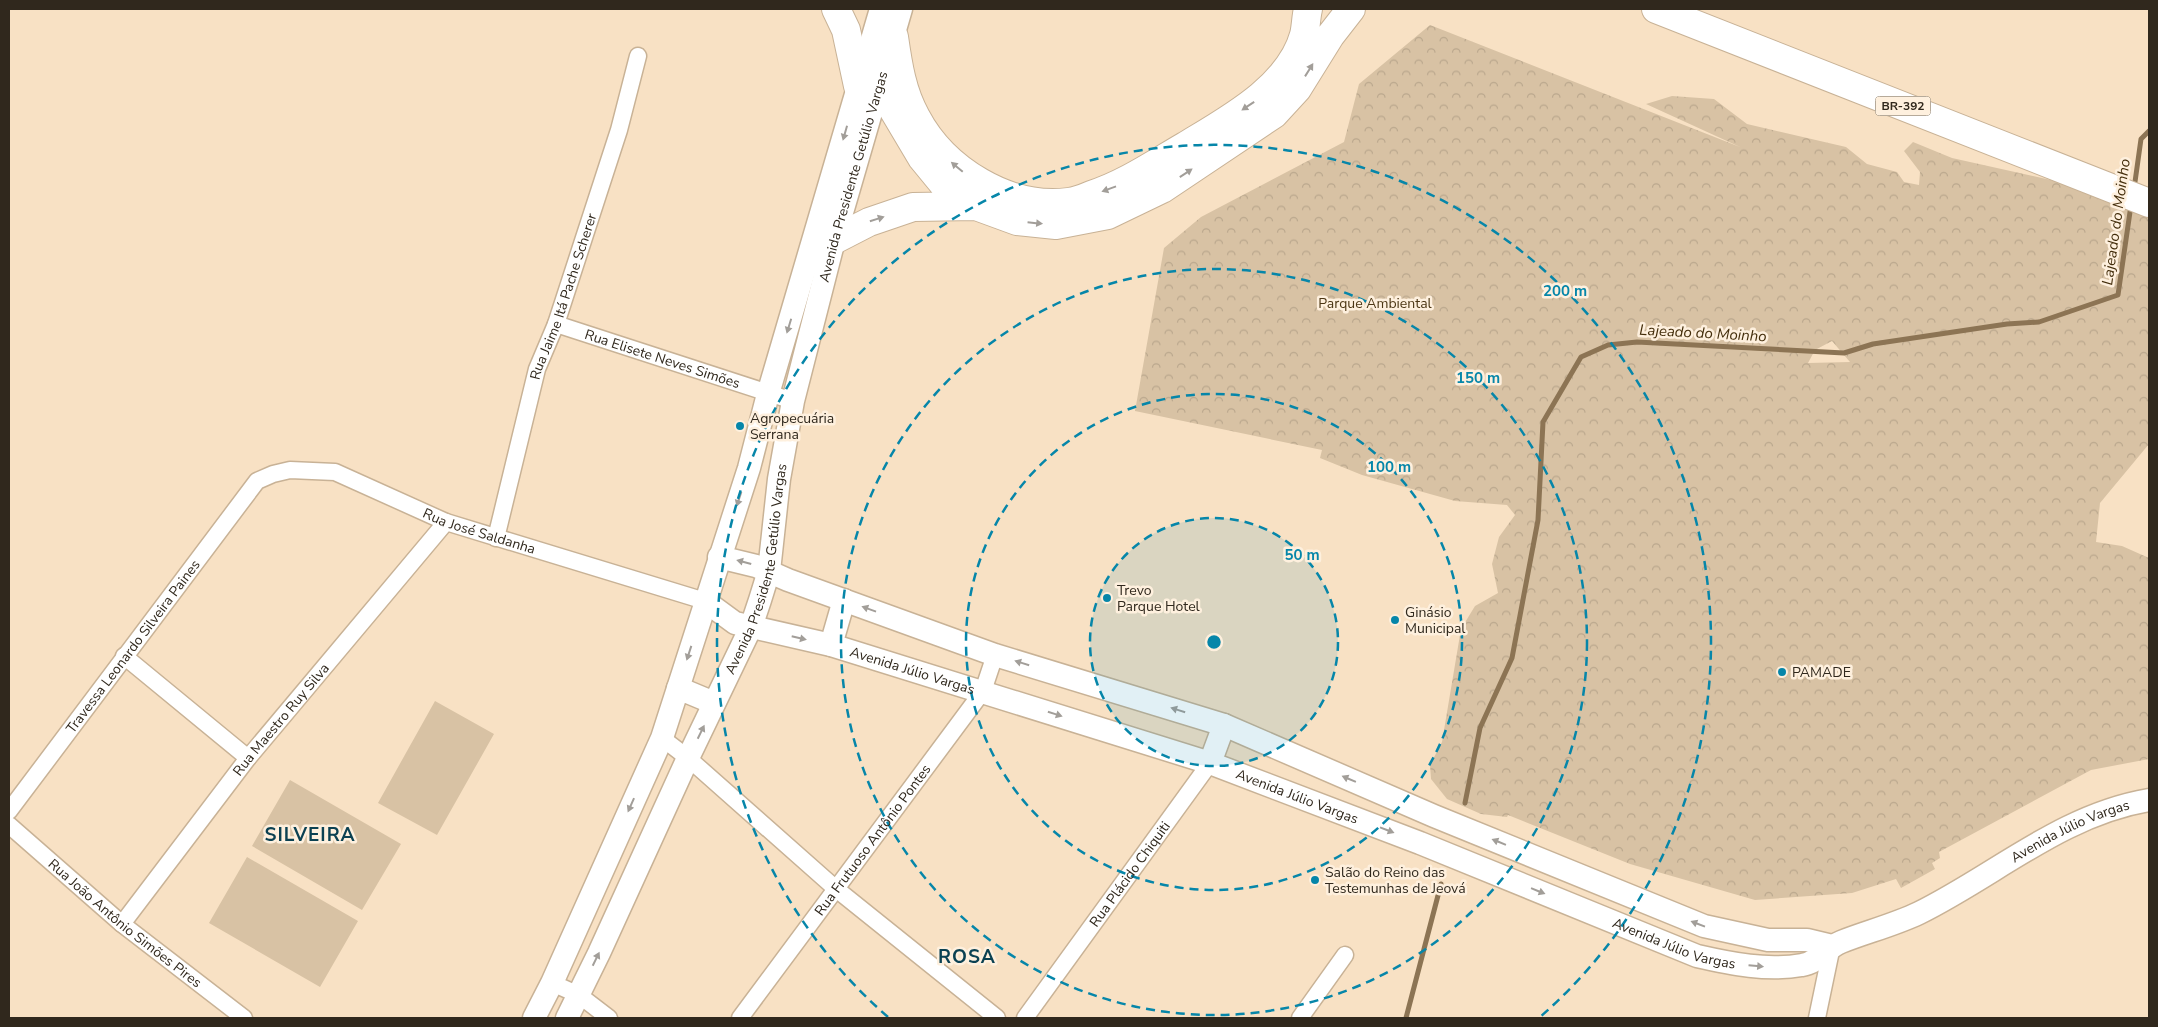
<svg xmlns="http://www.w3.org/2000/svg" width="2158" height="1027" font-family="'Nunito Sans',sans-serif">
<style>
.grass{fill:#d8c2a4}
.forest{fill:url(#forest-crowns);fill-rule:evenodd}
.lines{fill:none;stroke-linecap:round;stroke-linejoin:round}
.stream{stroke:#8c7454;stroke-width:5}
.street-casing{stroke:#c8b296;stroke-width:19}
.secondary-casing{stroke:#c8b296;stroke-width:25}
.highway-casing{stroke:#c8b296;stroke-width:30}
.street{stroke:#fff;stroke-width:16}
.secondary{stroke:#fff;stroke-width:22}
.highway{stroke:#fff;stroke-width:28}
.oneway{fill:#a29e99}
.ring{fill:none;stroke:#0686a9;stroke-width:2.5;stroke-dasharray:9 6}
.poi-dot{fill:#0686a9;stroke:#fef0de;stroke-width:2}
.labels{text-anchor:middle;stroke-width:5;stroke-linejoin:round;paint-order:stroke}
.shield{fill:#fef0de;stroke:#6e6457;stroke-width:1}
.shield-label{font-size:12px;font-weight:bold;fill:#30281d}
.street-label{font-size:14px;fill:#30281d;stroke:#fef0de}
.park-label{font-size:14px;fill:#4c3614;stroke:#fef0de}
.poi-label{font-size:14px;fill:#30281d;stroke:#fef0de;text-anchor:start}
.water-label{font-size:15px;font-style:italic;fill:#432d0b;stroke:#fef0de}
.district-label{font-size:19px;font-weight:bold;letter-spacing:1px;fill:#0b4152;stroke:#fef0de}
.centre{fill:#0686a9;stroke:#fef0de;stroke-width:2.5}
.ring-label{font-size:15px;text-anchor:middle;font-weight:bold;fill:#0686a9;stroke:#fef0de;stroke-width:5;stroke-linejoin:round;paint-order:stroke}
</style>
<defs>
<pattern id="forest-crowns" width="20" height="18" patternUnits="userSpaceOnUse" patternTransform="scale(1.25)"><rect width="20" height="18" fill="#d8c2a4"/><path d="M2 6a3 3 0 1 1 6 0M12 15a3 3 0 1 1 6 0" fill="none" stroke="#baa78d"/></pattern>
</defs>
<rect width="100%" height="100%" fill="#f8e1c4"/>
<path class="grass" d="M435,701L494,734L437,835L378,803Z
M290,780L401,844L362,910L252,846Z
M247,857L358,921L320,987L209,923Z"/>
<path class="forest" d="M1430,25L1740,147L1646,104L1672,96L1714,99L1747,124L1846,147L1867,164L1897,172L1904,182L1919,185L1920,172L1904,151L1913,142L1952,158L2064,183L2142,213L2149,219V444L2100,503L2096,542L2122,546L2149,558V759L2091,770L1939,852L1940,858L1932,863L1935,869L1901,888L1896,879L1852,893L1755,900L1630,864L1508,815L1507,817L1481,814L1447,799L1431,779L1430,765L1442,742L1461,629L1475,606L1498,593L1492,564L1499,537L1515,515L1507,505L1455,501L1362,475L1320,458L1322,450L1135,411L1164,248L1201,217L1344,142L1359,84ZM1832,341L1850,362L1808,363L1815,350Z"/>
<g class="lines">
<path class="stream" d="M2134,189L2141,139L2149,131
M1465,803L1480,728L1512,658L1538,520L1543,422L1581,357L1608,345L1637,342L1844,353L1873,344L2007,324L2039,322L2118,295L2131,205
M1406,1018L1441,884"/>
<g class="street-casing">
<g id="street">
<path id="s1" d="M556,324L793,401"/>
<path id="s2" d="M496,538L537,369L556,324L619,130L638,56"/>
<path d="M124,656L248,758"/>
<path d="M662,738L688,758L835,888L997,1018"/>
<path id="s3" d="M9,811L257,481L273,474L290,470L335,472L446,522L705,601"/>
<path id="s4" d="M9,825L122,924L244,1018"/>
<path id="s5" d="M122,924L248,758L446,522"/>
<path d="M552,983L579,995L609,1018"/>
<path id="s6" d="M740,1018L983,691L995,655"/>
<path id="s7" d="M1025,1018L1210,763"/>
<path d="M1300,1018L1345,955"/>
<path d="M1817,1018L1832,946"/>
</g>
</g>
<g class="secondary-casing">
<g id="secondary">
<path d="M719,557L756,566L788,580L995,655L1224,725L1434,816L1704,926L1768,940H1807L1832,946"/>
<path id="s8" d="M705,601L735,623L831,645L1210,763L1420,843L1697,956C1732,964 1767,971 1802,965C1818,963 1826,948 1841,942C1866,932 1894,925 1919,913C1996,875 2061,815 2149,800"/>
<path d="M831,645L844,600"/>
<path d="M678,688L714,703"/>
<path d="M1210,763L1224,725"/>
<path d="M534,1018L552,983L662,738L749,468L768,394L881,9"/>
<path id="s9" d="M567,1018L599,953L688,758L751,627L760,600L769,571L779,479L793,401L834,240L901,9"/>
</g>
</g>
<g class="highway-casing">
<path id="highway" d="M836,9L846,30L858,86
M1656,9L2149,203
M894,37C898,65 902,92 916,117C944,170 1009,210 1069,202C1077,201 1084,198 1091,195C1125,184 1154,164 1185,146C1228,120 1290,87 1304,35C1306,27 1306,17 1308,9
M869,50L878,84L922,158L945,186L976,206
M834,240L869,222L913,207L976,206L1017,221L1056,225L1108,215L1162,189L1274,114L1297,89L1330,36L1351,9"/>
</g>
<use href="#street" class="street"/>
<use href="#secondary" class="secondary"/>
<use href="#highway" class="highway"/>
</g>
<defs><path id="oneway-solid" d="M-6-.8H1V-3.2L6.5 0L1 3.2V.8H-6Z" transform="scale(1.25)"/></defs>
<g class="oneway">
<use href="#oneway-solid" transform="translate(1309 70) rotate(-58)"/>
<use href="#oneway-solid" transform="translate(1248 106) rotate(146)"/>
<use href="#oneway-solid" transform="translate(845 133) rotate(106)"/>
<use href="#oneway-solid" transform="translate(957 167) rotate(-140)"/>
<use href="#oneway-solid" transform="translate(1186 173) rotate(-34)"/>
<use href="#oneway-solid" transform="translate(1109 189) rotate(160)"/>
<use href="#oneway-solid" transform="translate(877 219) rotate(-18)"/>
<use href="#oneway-solid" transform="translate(1035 223) rotate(6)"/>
<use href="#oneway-solid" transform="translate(789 326) rotate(107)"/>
<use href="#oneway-solid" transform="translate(739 499) rotate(108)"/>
<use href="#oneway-solid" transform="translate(744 562) rotate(-165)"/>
<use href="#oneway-solid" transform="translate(869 609) rotate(-160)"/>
<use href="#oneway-solid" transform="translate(799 638) rotate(13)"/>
<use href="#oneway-solid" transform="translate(689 653) rotate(108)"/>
<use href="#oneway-solid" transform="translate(1022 663) rotate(-163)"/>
<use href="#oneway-solid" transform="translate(1178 710) rotate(-163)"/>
<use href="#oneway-solid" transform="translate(1055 714) rotate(18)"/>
<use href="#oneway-solid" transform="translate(701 732) rotate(-64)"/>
<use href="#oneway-solid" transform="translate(1349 779) rotate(-157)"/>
<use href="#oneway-solid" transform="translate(631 805) rotate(114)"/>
<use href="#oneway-solid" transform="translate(1387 830) rotate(21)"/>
<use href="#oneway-solid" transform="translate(1499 842) rotate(-158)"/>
<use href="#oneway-solid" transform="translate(1538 891) rotate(22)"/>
<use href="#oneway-solid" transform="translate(1698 924) rotate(-159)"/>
<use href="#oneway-solid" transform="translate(596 959) rotate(-64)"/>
<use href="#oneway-solid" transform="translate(1756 966) rotate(5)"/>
</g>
<circle cx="1214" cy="642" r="124" fill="#0686a9" fill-opacity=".12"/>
<g class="ring">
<circle cx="1214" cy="642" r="124"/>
<circle cx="1214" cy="642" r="248"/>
<circle cx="1214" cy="642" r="373"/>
<path d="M888 1017A497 497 0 1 1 1540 1017"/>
</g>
<g class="poi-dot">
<circle cx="740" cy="426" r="5"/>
<circle cx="1107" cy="598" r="5"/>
<circle cx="1395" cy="620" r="5"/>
<circle cx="1782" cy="672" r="5"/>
<circle cx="1315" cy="880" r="5"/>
</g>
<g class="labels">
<rect class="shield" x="1875.5" y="96.5" width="55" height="19" rx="4"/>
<g class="shield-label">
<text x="1903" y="110">BR-392</text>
</g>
<g class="street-label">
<text dy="5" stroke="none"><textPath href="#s9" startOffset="895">Avenida Presidente Getúlio Vargas</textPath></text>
<text dy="5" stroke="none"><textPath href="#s2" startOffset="251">Rua Jaime Itá Pache Scherer</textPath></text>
<text dy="5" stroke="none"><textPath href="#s1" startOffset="112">Rua Elisete Neves Simões</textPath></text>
<text dy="5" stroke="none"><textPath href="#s3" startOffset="649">Rua José Saldanha</textPath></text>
<text dy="5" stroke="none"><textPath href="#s9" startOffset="490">Avenida Presidente Getúlio Vargas</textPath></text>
<text dy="5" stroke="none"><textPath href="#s3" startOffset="206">Travessa Leonardo Silveira Paines</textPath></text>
<text dy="5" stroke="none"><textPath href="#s8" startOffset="221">Avenida Júlio Vargas</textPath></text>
<text dy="5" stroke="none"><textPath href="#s5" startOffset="259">Rua Maestro Ruy Silva</textPath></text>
<text dy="5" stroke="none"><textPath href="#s8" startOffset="626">Avenida Júlio Vargas</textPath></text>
<text dy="5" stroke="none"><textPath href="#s8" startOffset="1464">Avenida Júlio Vargas</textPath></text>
<text dy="5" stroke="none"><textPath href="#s6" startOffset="222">Rua Frutuoso Antônio Pontes</textPath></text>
<text dy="5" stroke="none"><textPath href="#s7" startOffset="178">Rua Plácido Chiquiti</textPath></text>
<text dy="5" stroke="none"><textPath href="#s4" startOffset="152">Rua João Antônio Simões Pires</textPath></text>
<text dy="5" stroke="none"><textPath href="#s8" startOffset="1031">Avenida Júlio Vargas</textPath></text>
</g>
<g class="park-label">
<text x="1375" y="308">Parque Ambiental</text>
</g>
<g class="poi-label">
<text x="750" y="423">Agropecuária<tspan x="750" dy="16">Serrana</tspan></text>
<text x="1117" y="595">Trevo<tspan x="1117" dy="16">Parque Hotel</tspan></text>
<text x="1405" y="617">Ginásio<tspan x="1405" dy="16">Municipal</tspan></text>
<text x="1792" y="677">PAMADE</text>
<text x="1325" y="877">Salão do Reino das<tspan x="1325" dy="16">Testemunhas de Jeová</tspan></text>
</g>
<g class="water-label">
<text transform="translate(2116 222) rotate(-82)" y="5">Lajeado do Moinho</text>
<text transform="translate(1703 333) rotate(3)" y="5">Lajeado do Moinho</text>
</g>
<g class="district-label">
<text x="310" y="841">SILVEIRA</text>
<text x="967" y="963">ROSA</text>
</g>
</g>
<circle cx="1214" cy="642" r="8" class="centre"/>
<g class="ring-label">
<text x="1565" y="296">200 m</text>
<text x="1478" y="383">150 m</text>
<text x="1389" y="472">100 m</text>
<text x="1302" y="560">50 m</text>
</g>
<rect width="2158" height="1027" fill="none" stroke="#30281d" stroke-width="20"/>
</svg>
